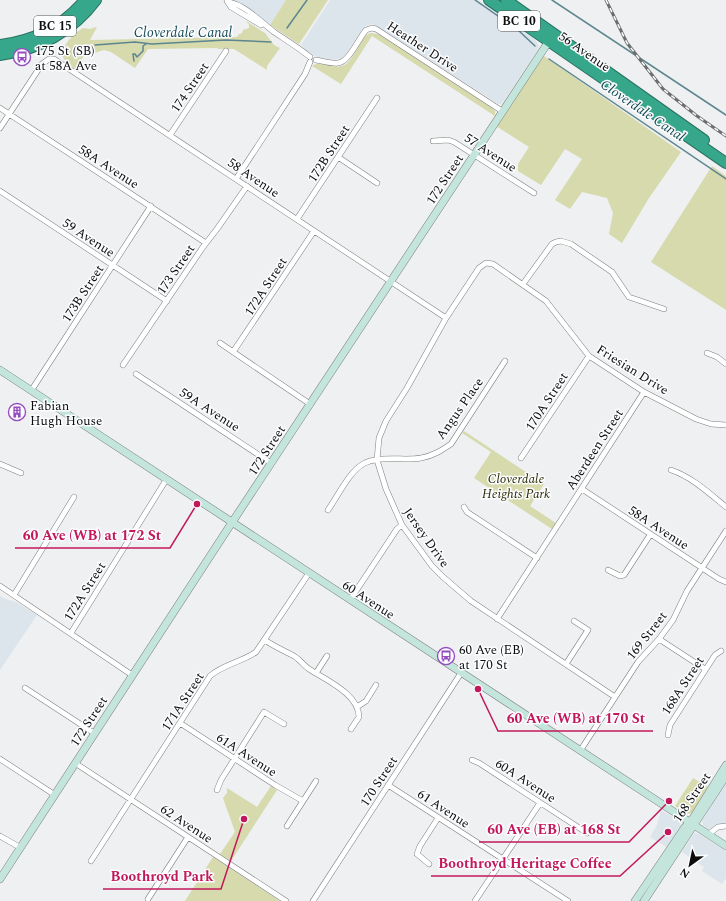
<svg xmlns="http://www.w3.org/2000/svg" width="726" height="901" font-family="Spectral,serif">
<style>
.built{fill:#dde5ec}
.green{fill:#d7daad}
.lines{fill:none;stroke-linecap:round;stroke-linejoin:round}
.stream{stroke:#5d8690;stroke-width:1.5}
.street-casing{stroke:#7d7f80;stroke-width:6}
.secondary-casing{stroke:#7d7f80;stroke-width:8}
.highway-casing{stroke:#287160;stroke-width:12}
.street{stroke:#fff;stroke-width:5}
.secondary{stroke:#c3e5dc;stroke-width:7}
.highway{stroke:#37a78c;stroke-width:10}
.rail-casing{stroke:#6c6d6e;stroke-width:3}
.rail{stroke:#fcfdff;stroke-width:1.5;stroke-dasharray:4.5;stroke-linecap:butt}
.labels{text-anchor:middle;stroke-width:3;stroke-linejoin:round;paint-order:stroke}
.shield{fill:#fcfdff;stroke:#555556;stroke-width:1}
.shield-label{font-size:12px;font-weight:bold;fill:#0d0d0e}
.street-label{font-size:13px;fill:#0d0d0e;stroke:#fcfdff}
.poi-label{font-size:13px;fill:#0d0d0e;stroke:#fcfdff;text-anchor:start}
.park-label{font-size:13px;font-style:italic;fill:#2c2c05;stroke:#fcfdff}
.water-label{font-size:14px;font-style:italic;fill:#184c56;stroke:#fcfdff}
.leader{fill:none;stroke:#c2185b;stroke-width:1.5}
.callout-dot{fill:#c2185b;stroke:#fcfdff;stroke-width:1.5}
.callout-label{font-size:14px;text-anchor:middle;font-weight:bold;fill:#c2185b;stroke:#fcfdff;stroke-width:3;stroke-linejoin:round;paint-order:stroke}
</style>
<rect width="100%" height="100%" fill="#eef0f1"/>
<path class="built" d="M233,0H286L270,25Z
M330,0H478L535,39L538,44L539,48L504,101L501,104H498L373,24L368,25L364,27L345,55L340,59L333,60L319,58L310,54L301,45Z
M0,596L6,599L16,602L37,615L0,670Z
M726,782V824L709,830L703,825L702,821Z
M661,810L679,820L681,826L668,848L650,837L657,825Z
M696,833L701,835L726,851V878L722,884L702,871L704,867L682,852L693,835Z"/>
<path class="green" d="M286,0H328L299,44L270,25Z
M246,21L265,33L274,45L280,48L267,66V70L234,49H217L218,48L148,49L135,68L111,52L104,50L84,56L75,69L65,60L62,56C62,45 74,33 83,28L90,29L96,27H97L90,40L237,37L239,34L242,33L243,30L249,28V25Z
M370,33L379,34L491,107L495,111V116L372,36L341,84L312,66C322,59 336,72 346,64C353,59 360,43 365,36Z
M544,56L681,152L649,198L622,243L609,234L613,213L607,198L582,192L570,209L555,200L582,159L565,149L541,185L518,171V164L529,147L496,126Z
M712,166L726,176V310L651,262Z
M464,431L544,484L530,506L556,523L552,529L474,478L491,452L462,433Z
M693,778L708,787L692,813C685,816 680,810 675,806Z
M271,786L277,790L231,861L220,854L235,832L223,798L227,793V788L257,807Z
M213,857L280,901H185Z"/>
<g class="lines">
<path class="stream" d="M475,0L518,30L535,46
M552,0L726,115
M287,28L307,0
M95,45L135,42L152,44L226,40L271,42
M549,59L726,179
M134,61L133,54H135L137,57L143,51V46L146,44"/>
<g class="street-casing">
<path id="street" d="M227,1L231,7L261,25
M228,2C244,4 261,22 274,32C286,40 299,48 310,57
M316,60C323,61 331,64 338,63C349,62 359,38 366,30L372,28L376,29L502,111
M0,108L206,243
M0,128L42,64L49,59H54L446,318
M170,135L226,51
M433,141L448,140L454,142L534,193
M338,157L377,183
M236,179L305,74L310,62
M0,191L167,301
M297,219L377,98
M523,284L552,244L556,242L561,241L571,244L612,272L629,297L664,309
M220,343L310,404
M233,352L314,231
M707,353L717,357L726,364
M123,365L203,247L217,229L247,186
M136,374L271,463
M31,391L151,206
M521,458L589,356
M0,464L21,473
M671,470C692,477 709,493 726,507
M582,489L719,579L726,582
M464,507L467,512L537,558
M328,510C338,496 349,472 363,464C378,455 405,461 421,458C433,456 442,450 451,444L505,361
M608,570L620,576L624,575L650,535
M0,586L132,675
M14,595L74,497
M350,600L397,529L402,525
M497,619L644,392
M71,633L166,480
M659,639L705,669
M265,640C273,646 283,650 292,655C299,658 303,665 309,669C326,680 359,694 359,717L351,729
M566,664L588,630L574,621
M316,673L327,656
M25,688L94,733
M615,697L471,601L443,577L432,566L402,525L386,489L377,460L379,438L386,421L407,388L446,318L479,268L486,263L493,264L546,301L589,356L644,392L696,419L711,424L726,425
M357,707L366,701L376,685
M180,723L275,785L303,801
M668,735L670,725L715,655L721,651
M580,751L638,662L659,639L673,620L687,591L726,531
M0,759L55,795
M472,760L479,763L587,833
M75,763L286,901
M388,785L568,901
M217,790L221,780L264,712L284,724
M287,826L316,781
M709,834L718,827L726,826
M0,836L21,848
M91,861L210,676C224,664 242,662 256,652L309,573
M429,864L417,854L420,846L438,818
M148,899L188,837
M313,901L461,673
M475,901L540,803"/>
</g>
<g class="secondary-casing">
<path id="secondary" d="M0,370L726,846
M0,879L229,527L551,38
M635,901L685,827L693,818L726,765
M644,901L726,776"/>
</g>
<g class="highway-casing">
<path id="highway" d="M489,0L726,163
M506,0L704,140
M0,45C34,41 63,26 85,0
M0,55C39,50 73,31 96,0"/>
</g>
<use href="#street" class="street"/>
<use href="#secondary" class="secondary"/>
<use href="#highway" class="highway"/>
<g class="rail-casing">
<path id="rail" d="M606,0L627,43L663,89L697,116L726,136"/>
</g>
<use href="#rail" class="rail"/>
</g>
<defs>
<g id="bus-ring" transform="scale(0.9)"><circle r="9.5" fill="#fcfdff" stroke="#964cbe" stroke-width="1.5"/><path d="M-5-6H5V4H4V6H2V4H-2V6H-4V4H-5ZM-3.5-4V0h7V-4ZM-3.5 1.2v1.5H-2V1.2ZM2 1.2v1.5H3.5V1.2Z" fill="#964cbe"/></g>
<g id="building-ring" transform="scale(0.9)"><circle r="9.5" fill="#fcfdff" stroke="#964cbe" stroke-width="1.5"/><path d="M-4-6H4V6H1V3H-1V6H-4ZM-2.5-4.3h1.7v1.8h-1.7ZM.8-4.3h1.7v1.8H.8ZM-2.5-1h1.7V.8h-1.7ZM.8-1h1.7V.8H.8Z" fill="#964cbe"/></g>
</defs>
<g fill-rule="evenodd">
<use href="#bus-ring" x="22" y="57"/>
<use href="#building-ring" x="17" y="412"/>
<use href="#bus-ring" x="446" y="656"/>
</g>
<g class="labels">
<g class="shield">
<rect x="498" y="11" width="42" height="20" rx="3"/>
<rect x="34" y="16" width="42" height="20" rx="3"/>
</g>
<g class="shield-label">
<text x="519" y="25">BC 10</text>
<text x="55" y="30">BC 15</text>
</g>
<g class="street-label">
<text transform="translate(423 46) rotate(33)" y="5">Heather Drive</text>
<text transform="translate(585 51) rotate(35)" y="5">56 Avenue</text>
<text transform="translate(189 87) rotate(-56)" y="5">174 Street</text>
<text transform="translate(491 152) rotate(33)" y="5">57 Avenue</text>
<text transform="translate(328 153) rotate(-57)" y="5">172B Street</text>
<text transform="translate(109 166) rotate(33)" y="5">58A Avenue</text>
<text transform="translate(254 177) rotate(34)" y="5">58 Avenue</text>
<text transform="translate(444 179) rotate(-57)" y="5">172 Street</text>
<text transform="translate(89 237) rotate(33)" y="5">59 Avenue</text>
<text transform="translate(175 269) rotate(-56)" y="5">173 Street</text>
<text transform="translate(265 286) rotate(-57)" y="5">172A Street</text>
<text transform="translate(82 293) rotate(-57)" y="5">173B Street</text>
<text transform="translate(633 369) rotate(32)" y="5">Friesian Drive</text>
<text transform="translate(546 401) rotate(-57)" y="5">170A Street</text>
<text transform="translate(459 408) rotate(-55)" y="5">Angus Place</text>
<text transform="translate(210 409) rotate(33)" y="5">59A Avenue</text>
<text transform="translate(594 449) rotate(-57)" y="5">Aberdeen Street</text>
<text transform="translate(266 450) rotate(-57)" y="5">172 Street</text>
<text transform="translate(659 527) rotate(33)" y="5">58A Avenue</text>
<text transform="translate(427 537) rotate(55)" y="5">Jersey Drive</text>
<text transform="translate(84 591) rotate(-58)" y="5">172A Street</text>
<text transform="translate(369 599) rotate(33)" y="5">60 Avenue</text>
<text transform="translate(646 635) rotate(-52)" y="5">169 Street</text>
<text transform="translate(682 685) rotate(-57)" y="5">168A Street</text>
<text transform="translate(182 701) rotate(-57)" y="5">171A Street</text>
<text transform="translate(88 721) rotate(-57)" y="5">172 Street</text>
<text transform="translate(247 754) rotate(33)" y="5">61A Avenue</text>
<text transform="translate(526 780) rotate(33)" y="5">60A Avenue</text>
<text transform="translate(378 781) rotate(-57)" y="5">170 Street</text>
<text transform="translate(691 797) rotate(-56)" y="5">168 Street</text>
<text transform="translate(444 808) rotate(33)" y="5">61 Avenue</text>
<text transform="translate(187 823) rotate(33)" y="5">62 Avenue</text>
</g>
<g class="poi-label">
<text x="35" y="55">175 St (SB)<tspan x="35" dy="15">at 58A Ave</tspan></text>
<text x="30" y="410">Fabian<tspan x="30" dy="15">Hugh House</tspan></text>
<text x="459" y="654">60 Ave (EB)<tspan x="459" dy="15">at 170 St</tspan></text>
</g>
<g class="park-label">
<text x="516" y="483">Cloverdale<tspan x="516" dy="15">Heights Park</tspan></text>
</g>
<g class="water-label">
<text x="183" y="37">Cloverdale Canal</text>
<text transform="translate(643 110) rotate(34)" y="5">Cloverdale Canal</text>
</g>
</g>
<path class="leader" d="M197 504L170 548H15M478 689L498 731H653M669 801L629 842H479M668 832L620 876H431M244 819L221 889H103"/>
<g class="callout-dot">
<circle cx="197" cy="504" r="4"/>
<circle cx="478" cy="689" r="4"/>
<circle cx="669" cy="801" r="4"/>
<circle cx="668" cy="832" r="4"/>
<circle cx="244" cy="819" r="4"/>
</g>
<g class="callout-label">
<text x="92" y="540">60 Ave (WB) at 172 St</text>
<text x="576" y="723">60 Ave (WB) at 170 St</text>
<text x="554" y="834">60 Ave (EB) at 168 St</text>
<text x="525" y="868">Boothroyd Heritage Coffee</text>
<text x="162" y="881">Boothroyd Park</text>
</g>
<g transform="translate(690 865) rotate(213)" stroke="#fcfdff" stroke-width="3" paint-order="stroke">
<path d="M0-3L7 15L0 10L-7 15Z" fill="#0d0d0e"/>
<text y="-6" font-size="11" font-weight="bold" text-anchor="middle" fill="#0d0d0e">N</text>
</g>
</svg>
